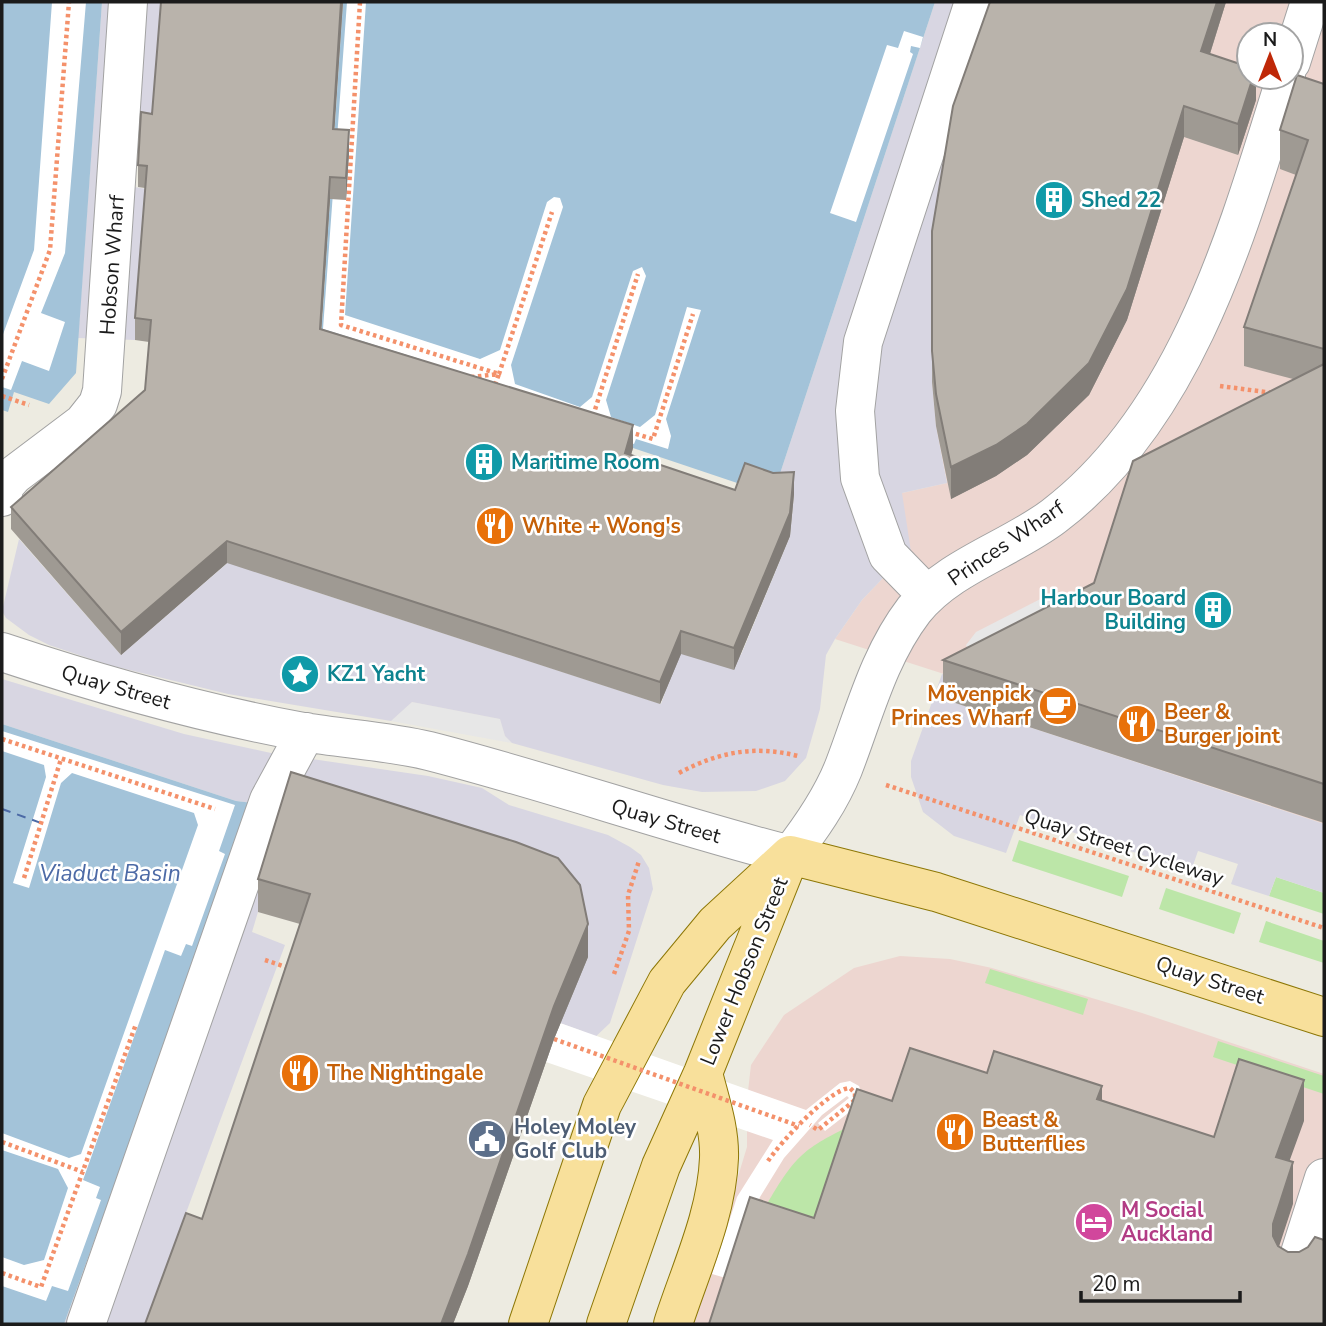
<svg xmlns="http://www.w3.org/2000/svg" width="1326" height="1326" font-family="'Nunito Sans',sans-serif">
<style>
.commercial{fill:#edd6d0;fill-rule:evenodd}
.grass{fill:#bce6a8}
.parking{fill:#e7e7e7}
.plaza{fill:#d8d6e2}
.water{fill:#a3c3d9}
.pier{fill:#fff}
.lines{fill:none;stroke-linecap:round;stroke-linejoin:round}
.ferry{stroke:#4c6aa6;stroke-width:2;stroke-dasharray:9 7;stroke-linecap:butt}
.minor-casing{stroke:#a2a2a2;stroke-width:40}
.major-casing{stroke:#8d7706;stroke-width:40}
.path{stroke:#f4916b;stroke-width:4.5;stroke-dasharray:3.5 3.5;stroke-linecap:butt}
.minor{stroke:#fff;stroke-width:38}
.major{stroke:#f8e09b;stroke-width:38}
.path-bridge{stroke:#f4916b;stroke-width:4.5;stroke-dasharray:3.5 3.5;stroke-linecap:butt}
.wall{fill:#9f9a93}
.shaded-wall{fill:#827d78}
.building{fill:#b9b3ab;stroke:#827d78;stroke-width:2}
.labels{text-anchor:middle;stroke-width:5;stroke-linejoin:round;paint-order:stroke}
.culture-label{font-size:21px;font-weight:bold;fill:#0d838f;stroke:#fff;text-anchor:start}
.street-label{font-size:21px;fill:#1b1b1b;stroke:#fff}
.food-label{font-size:21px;font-weight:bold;fill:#c56008;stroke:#fff;text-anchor:start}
.service-label{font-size:21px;font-weight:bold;fill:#4e5e75;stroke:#fff;text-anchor:start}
.hotel-label{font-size:21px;font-weight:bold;fill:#b23c85;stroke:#fff;text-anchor:start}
.water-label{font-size:23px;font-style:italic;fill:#4c6aa6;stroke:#fff}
</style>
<rect width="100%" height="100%" fill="#edebe1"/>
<path class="commercial" d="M1002,2H1324V824L942,698L972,683L835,639L862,600L883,578L902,493L947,483L936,426L932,382V262L953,136ZM1249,35H1291V77H1249Z
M900,956L950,959L992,968L1142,1013L1324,1074V1324H693L747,1147V1100L751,1065L784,1015L854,968Z"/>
<path class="grass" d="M1019,840L1129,876L1122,897L1012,861Z
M1276,877L1324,893V914L1269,896Z
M1166,888L1241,913L1234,934L1159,909Z
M1266,921L1324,941V963L1259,942Z
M990,969L1088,999L1083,1015L985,983Z
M1218,1041L1324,1076V1094L1213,1057Z
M860,1121L824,1232L766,1206C797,1152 805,1148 860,1121Z"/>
<path class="parking" d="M1052,593L1069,624L979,671L966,645L976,632Z
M412,702L500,719L505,736L512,743L391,721Z"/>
<path class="plaza" d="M102,2H162L152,136L138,134L134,187L147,189L135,340L78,338Z
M935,2H1002L953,136L932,262V382L936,426L947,483L902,493L912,558L883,578L862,600L835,639L826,655L820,709L806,758L785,781L756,791L702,792L663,785L512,743L505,736L500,719L412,702L391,721L228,694L109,665L49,645L29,635L6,618L2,611L19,539L121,655L247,546L267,576L661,704L684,636L741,655L790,536L794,495H773Z
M942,674L973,683L944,699L1324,824V893L1276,877L1269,896L1231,884L1238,864L1198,851L1191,871L1020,815L1006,853L954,836L923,812L911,777V761Z
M2,679L184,734L271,753L428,776L482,788L509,805L608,835L630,847L641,855L649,868L653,889L610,1023L590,1042L582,1031L560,1023L588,957L258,912L252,932L285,945L145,1324H64L253,803L236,801L2,724Z"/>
<path class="water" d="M2,2H102L76,373L49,404L14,392L8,412L2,410Z
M343,2H935L773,495L633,448L320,352Z
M2,724L236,801L253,803L64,1324H2Z"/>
<path class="pier" d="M52,2H86L65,253L41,313L65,322L49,371L22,361L11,390L2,387V337L34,250Z
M347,2H366L345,315L480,359L500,350L547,202L554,197L560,198L563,207L511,365L515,384L580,407L592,397L633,271L642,267L646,276L606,400L611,417L640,427L655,415L687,307L701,310L666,419L671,436L668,449L636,439L634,444L450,388L420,359L323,329Z
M904,31L923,37L920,48L911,46L910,52L913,54L856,222L830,213L887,45L898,48Z
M2,731L235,805L219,851L225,854L192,946L186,944L181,956L165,950L83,1180L100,1187L96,1198L101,1200L68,1291L52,1286L46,1301L2,1286V1257L24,1265L44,1260L68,1188L58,1169L2,1150V1133L69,1158L81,1154L198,825L194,813L72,773L61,783L29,888L13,883L46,777L44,765L2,751Z
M560,1023L806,1110L840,1083L850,1081L859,1086L862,1094L856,1107L825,1131L818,1123L849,1098L847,1096L822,1115L784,1158L760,1197L742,1237L736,1281L712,1274L737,1197L773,1140L546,1062Z"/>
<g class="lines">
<path class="ferry" d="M2,809L41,823"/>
<g class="minor-casing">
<path id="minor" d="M1291,62L1310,2
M2,497L5,485L14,475L83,423L98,404L102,391L128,2
M927,595L888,555L860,478L855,411L863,342L974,2
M2,652C101,685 201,713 303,732C345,739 388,741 429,751C550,782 669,824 790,855C811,828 830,801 843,769C864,715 878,657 914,610C949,566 1011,549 1054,516C1188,414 1238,230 1286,77
M1294,1272L1324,1178
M86,1324L269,800L306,732"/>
</g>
<g class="major-casing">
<path id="major" d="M790,855L936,892L1324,1017
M528,1324L602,1105L667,982L715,924L790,855
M606,1324L661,1166L703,1073L787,863
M673,1324C690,1271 717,1214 719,1158C720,1129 710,1101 703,1073"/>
</g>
<path class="path" d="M360,2L341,325L499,374L494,387
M471,377L499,374L552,212
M2,379L50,250L69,2
M1220,386L1273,393
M2,396L29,405
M593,416L638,274
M629,432L653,439L693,314
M2,739L215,809
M679,773C718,752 755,745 798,756
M886,785L1324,928
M24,878L61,759
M265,960L289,968
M614,974L629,931L628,895L639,861
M2,1142L83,1172
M768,1161C780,1143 829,1089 850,1088L855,1093V1100L818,1130L810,1125
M2,1273L41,1287L136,1024"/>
<use href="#minor" class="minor"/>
<use href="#major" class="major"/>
<path class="path-bridge" d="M554,1039L799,1126"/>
</g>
<path class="wall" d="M161,2H343L334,129L349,152L346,200L330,199L321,329L633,448L631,455L735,490L794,494L790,536L734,670L681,654L660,704L227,563L121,655L11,529V507L145,390L149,342L135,340V318L145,188L138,187V165L152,114Z
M1226,2L1210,54L1256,77V100L1238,155L1184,137L1127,320L1089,395L1027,455L996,476L951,499L936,426L932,382V231Z
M1324,84V823L943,699V660L1094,583L1293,379L1244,366V327L1296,175L1280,169V130Z
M258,879L588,957L554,1039L468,1286L453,1324L202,1219L300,924L258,912Z"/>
<path class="shaded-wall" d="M341,2H343L333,151V129Z
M1217,2H1226L1201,82V51Z
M1253,77H1256V100L1238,155V124Z
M1184,106V137L1127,320L1089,395L1027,455L996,476L951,499V467Z
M349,130V152L346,200V178Z
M330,177V199L320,351V329Z
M633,425V448L625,475V453Z
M794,472V494L790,536L734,670V648Z
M227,541V563L121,655V632Z
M681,631V654L660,704V682Z
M588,924V957L554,1039L468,1286L453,1324H441L554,1006Z
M1304,1080V1121L1276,1198V1157Z
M1102,1086V1127L1097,1099Z
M1293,1162V1204L1273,1265V1224Z"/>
<path class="building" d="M161,2H341L333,129L349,130L346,178L330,177L320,329L633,425L625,453L735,490L745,463L773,473L794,472L790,513L734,648L681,631L660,682L227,541L121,632L11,507L145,390L151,320L135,318L147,166L138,165L141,112L152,114Z
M990,2H1217L1201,51L1249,67V77H1253L1238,124L1184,106L1127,289L1089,363L1027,424L996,445L951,467L936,394L932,351V231L953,106Z
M1297,75L1324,84V349L1244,327L1308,140L1280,130Z
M1324,364V784L943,660L1094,583L1133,461Z
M291,772L516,842L558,858L580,885L588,924L554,1006L468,1254L441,1324H145L186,1213L202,1219L310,894L258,879Z
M910,1048L987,1073L994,1051L1102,1086L1097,1099L1214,1137L1239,1059L1304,1080L1276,1157L1293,1162L1273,1224V1236L1278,1246L1288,1252H1299L1308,1247L1315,1237L1324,1240V1324H709L750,1197L814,1218L857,1089L892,1101Z"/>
<defs>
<g id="building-disc" transform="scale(2.0125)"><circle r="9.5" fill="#0f9aa8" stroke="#fff"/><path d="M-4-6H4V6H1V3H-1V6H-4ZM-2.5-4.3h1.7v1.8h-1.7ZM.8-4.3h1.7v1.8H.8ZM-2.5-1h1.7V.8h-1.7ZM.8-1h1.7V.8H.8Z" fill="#fff"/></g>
<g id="restaurant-disc" transform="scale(2.0125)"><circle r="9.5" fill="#e8710a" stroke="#fff"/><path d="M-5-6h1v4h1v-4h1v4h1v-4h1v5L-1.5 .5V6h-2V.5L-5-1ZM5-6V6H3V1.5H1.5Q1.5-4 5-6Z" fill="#fff"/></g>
<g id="sight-disc" transform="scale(2.0125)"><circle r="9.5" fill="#0f9aa8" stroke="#fff"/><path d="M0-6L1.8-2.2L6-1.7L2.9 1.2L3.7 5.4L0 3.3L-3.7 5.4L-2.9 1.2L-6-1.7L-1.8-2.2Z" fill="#fff"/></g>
<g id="cafe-disc" transform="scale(2.0125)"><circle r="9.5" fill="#e8710a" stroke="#fff"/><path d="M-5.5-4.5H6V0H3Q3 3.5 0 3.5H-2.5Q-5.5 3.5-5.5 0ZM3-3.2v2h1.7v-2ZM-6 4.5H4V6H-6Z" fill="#fff"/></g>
<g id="civic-disc" transform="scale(2.0125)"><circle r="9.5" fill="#5c6f8a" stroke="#fff"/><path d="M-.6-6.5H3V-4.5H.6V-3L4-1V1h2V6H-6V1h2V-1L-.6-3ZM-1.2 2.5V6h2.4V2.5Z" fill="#fff"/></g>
<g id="hotel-disc" transform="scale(2.0125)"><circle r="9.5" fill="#d1479c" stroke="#fff"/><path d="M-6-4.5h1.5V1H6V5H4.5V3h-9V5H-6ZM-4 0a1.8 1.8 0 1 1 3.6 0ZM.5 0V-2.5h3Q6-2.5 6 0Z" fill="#fff"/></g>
</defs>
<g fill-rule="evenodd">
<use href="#building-disc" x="1054" y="200"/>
<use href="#building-disc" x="484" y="462"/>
<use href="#restaurant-disc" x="495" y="526"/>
<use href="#building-disc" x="1213" y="610"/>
<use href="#sight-disc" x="300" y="674"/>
<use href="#cafe-disc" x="1058" y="706"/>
<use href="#restaurant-disc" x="1137" y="724"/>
<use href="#restaurant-disc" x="300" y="1073"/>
<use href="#restaurant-disc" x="955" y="1132"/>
<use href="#civic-disc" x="487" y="1139"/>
<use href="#hotel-disc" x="1094" y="1222"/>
</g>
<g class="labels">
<g class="culture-label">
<text x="1081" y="207">Shed 22</text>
<text x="511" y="469">Maritime Room</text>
<text x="1186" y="605" text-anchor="end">Harbour Board<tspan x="1186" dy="24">Building</tspan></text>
<text x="327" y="681">KZ1 Yacht</text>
</g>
<g class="street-label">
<text transform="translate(112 265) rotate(-86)" y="7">Hobson Wharf</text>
<text transform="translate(1006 543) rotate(-34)" y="7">Princes Wharf</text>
<text transform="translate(116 687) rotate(16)" y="7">Quay Street</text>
<text transform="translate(666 821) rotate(16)" y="7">Quay Street</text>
<text transform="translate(1124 847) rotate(18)" y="7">Quay Street Cycleway</text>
<text transform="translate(744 971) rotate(-68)" y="7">Lower Hobson Street</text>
<text transform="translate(1210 980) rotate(18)" y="7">Quay Street</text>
</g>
<g class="food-label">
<text x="522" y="533">White + Wong's</text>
<text x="1031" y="701" text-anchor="end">Mövenpick<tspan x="1031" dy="24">Princes Wharf</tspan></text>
<text x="1164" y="719">Beer &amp;<tspan x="1164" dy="24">Burger joint</tspan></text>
<text x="327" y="1080">The Nightingale</text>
<text x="982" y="1127">Beast &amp;<tspan x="982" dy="24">Butterflies</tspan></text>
</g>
<g class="service-label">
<text x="514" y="1134">Holey Moley<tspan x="514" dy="24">Golf Club</tspan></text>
</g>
<g class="hotel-label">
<text x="1121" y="1217">M Social<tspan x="1121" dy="24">Auckland</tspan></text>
</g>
<g class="water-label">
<text x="110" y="881">Viaduct Basin</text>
</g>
</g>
<rect width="1326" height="1326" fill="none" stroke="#1b1b1b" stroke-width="7"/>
<g transform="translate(1270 56)"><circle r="33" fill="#ffffff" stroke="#a4a4a4" stroke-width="2"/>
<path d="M0-5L12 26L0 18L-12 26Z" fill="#bf2808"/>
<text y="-10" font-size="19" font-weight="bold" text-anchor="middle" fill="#1b1b1b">N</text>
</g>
<path d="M1081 1291v10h159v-10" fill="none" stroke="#1b1b1b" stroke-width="3.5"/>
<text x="1092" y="1291" font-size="21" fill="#1b1b1b" stroke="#ffffff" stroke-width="5" paint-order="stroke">20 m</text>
</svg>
